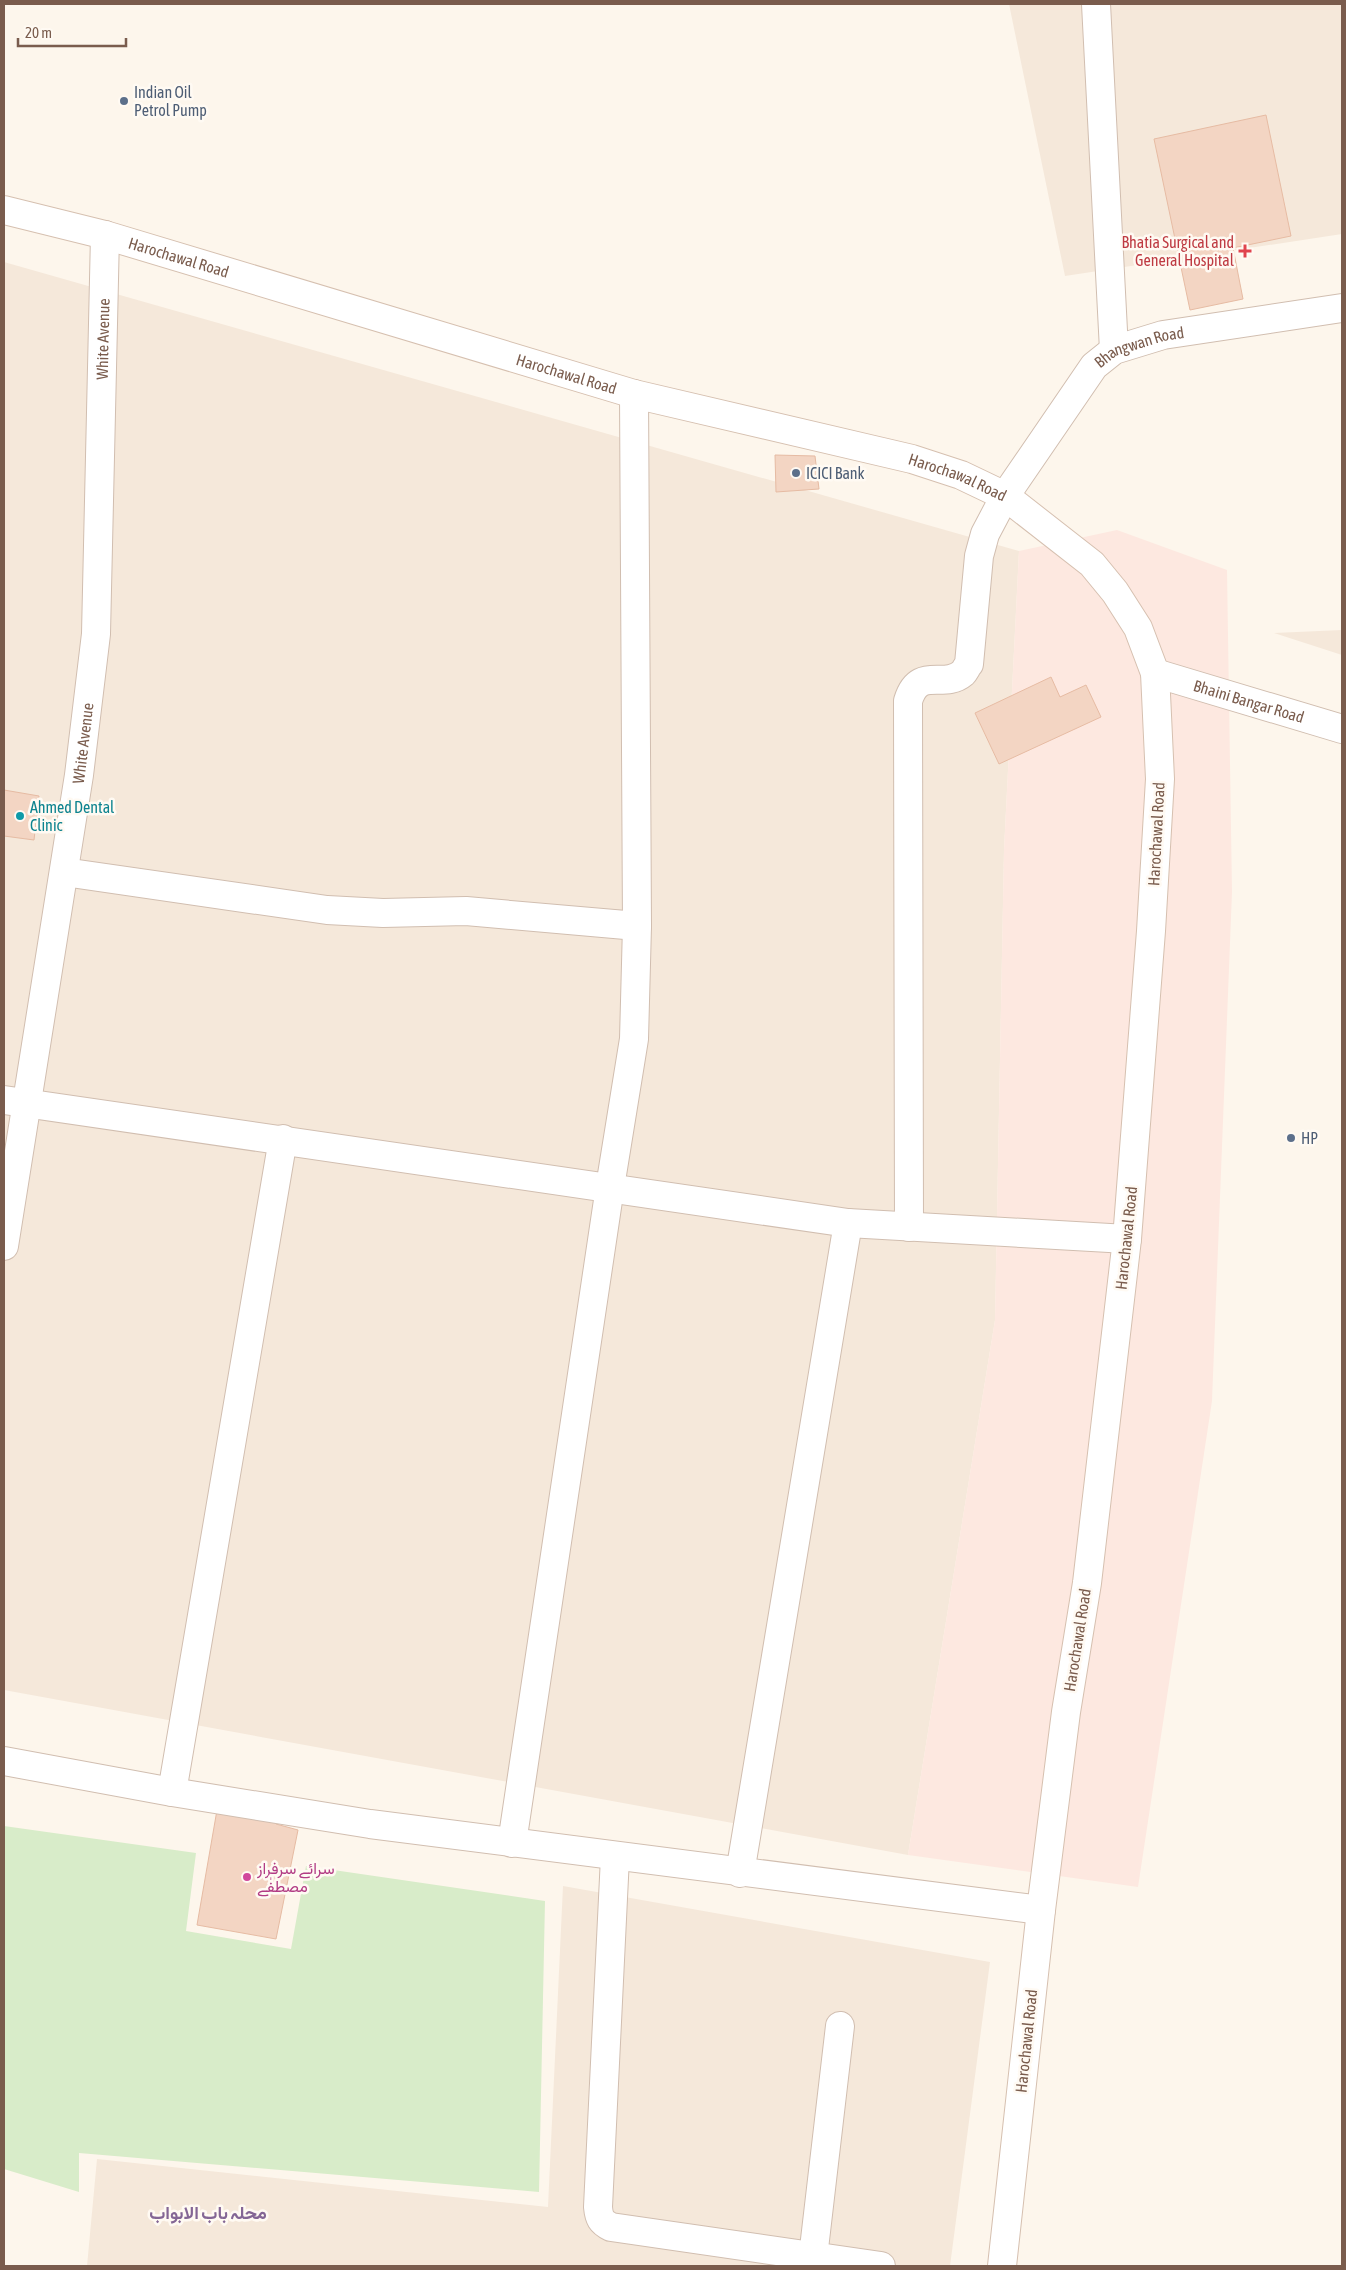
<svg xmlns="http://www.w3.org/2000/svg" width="1346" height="2270" font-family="'Asap Condensed',Vazirmatn,sans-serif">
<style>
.residential{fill:#f5e8da}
.commercial{fill:#fde8e0}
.green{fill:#d8ecc9}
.building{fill:#f3d5c3;stroke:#e6bba3}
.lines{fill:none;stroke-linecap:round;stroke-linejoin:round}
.minor-casing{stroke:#d1beb0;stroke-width:30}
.tertiary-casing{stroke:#d1beb0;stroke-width:30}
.secondary-casing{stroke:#d6c0b0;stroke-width:30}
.minor{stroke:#fff;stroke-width:28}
.tertiary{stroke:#fff;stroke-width:28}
.secondary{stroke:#fff;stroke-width:28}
.service-dot{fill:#5c6f8a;stroke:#fffaf3;stroke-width:2}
.health-dot{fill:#e0444e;stroke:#fffaf3;stroke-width:2}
.culture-dot{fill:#0f9aa8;stroke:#fffaf3;stroke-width:2}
.hotel-dot{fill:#d1479c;stroke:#fffaf3;stroke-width:2}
.labels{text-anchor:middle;stroke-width:5;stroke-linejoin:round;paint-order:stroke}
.service-label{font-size:16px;fill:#4e5e75;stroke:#fffaf3;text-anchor:start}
.health-label{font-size:16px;fill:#be3a42;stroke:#fffaf3;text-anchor:end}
.street-label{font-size:16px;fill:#7a5c4d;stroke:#fffaf3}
.culture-label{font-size:16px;fill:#0d838f;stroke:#fffaf3;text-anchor:start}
.hotel-label{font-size:16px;fill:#b23c85;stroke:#fffaf3;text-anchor:start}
.neighbourhood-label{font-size:18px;font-weight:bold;fill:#846695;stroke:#fffaf3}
</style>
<rect width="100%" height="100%" fill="#fdf6ec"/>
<path class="residential" d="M1009,4H1342V234L1065,276Z
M4,262L1019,551L1004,850L995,1320L908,1855L4,1690Z
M1342,630V655L1274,633Z
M563,1886L990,1962L950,2266H87L97,2159L548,2207Z"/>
<path class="commercial" d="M1117,530L1227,570L1232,892L1212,1401L1138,1887L908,1855L995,1320L1004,850L1019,551Z"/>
<path class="green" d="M4,1826L196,1853L186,1931L291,1949L306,1866L545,1901L539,2192L79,2153V2192L4,2169Z"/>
<path class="building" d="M1266,115L1291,236L1233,248L1243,299L1190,310L1154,139Z
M775,455L815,456L819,489L776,492Z
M1051,677L1060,697L1086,685L1101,717L999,764L975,713Z
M4,790L39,796L34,840L4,836Z
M217,1810L252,1819L256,1810L276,1814V1824L298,1830L276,1939L197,1925Z"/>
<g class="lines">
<g class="minor-casing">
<g id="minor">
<path d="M1096,4L1114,350"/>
<path d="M64,872L327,910L383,913L466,911L637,926"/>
<path d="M4,1100L848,1223L1127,1239"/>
<path d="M909,1227L908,701C919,665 943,690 963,673C965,671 967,666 969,664L979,556L985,534L1005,496"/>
<path id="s1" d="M4,1246L79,775L96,634L105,235"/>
<path d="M4,1761L172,1792L370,1824L1041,1910"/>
<path d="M172,1792L283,1139"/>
<path d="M512,1843L610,1187L634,1039L637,926L634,394"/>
<path d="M615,1857L598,2207C599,2218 601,2222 611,2227L881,2266"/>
<path d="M740,1873L848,1223"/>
<path d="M813,2257L840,2026"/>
</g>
</g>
<g class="tertiary-casing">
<g id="tertiary">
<path id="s2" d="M1005,496L1094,366L1114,350L1163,335L1342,308"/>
<path id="s3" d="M1155,673L1342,729"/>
</g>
</g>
<g class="secondary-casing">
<g id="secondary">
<path id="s4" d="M4,210L105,235L634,394L912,459L961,475L1005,496L1092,564L1115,592L1138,628L1155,673L1160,779L1151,931L1127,1239L1087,1583L1066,1712L1041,1910L1002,2266"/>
</g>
</g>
<use href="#minor" class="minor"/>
<use href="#tertiary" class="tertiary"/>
<use href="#secondary" class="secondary"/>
</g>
<g class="service-dot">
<circle cx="124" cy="101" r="5"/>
<circle cx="796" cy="473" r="5"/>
<circle cx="1291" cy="1138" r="5"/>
</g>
<path class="health-dot" d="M1242.5 243.5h5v5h5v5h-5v5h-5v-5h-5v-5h5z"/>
<circle class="culture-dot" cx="20" cy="816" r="5"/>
<circle class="hotel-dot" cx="247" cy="1877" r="5"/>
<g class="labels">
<g class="service-label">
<text x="134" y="98">Indian Oil<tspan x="134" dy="18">Petrol Pump</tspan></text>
<text x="806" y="479">ICICI Bank</text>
<text x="1301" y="1144">HP</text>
</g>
<g class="health-label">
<text x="1234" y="248">Bhatia Surgical and<tspan x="1234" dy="18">General Hospital</tspan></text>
</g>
<g class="street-label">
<text dy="6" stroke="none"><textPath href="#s4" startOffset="181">Harochawal Road</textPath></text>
<text dy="6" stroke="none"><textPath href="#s1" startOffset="914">White Avenue</textPath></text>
<text dy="6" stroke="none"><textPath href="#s2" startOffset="208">Bhangwan Road</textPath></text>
<text dy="6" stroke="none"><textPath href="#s4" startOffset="586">Harochawal Road</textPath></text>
<text dy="6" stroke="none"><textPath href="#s4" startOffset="991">Harochawal Road</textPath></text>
<text dy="6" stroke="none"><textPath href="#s3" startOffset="98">Bhaini Bangar Road</textPath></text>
<text dy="6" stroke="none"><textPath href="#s1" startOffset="509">White Avenue</textPath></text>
<text transform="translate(1156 834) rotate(-87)" y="6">Harochawal Road</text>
<text transform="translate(1126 1238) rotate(-84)" y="6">Harochawal Road</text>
<text transform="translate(1077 1640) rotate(-81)" y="6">Harochawal Road</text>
<text transform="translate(1026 2041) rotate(-84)" y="6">Harochawal Road</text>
</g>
<g class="culture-label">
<text x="30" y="813">Ahmed Dental<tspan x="30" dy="18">Clinic</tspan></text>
</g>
<g class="hotel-label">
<text x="257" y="1874">سرائے سرفراز<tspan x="257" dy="18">مصطفٰے</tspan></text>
</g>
<g class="neighbourhood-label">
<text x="208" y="2219">محلہ باب الابواب</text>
</g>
</g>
<rect width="1346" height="2270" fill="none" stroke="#7a5c4d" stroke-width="10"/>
<path d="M18 38v8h108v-8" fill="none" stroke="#7a5c4d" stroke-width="2.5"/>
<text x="25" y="38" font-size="15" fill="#7a5c4d" stroke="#fffaf3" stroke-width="4" paint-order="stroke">20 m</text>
</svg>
